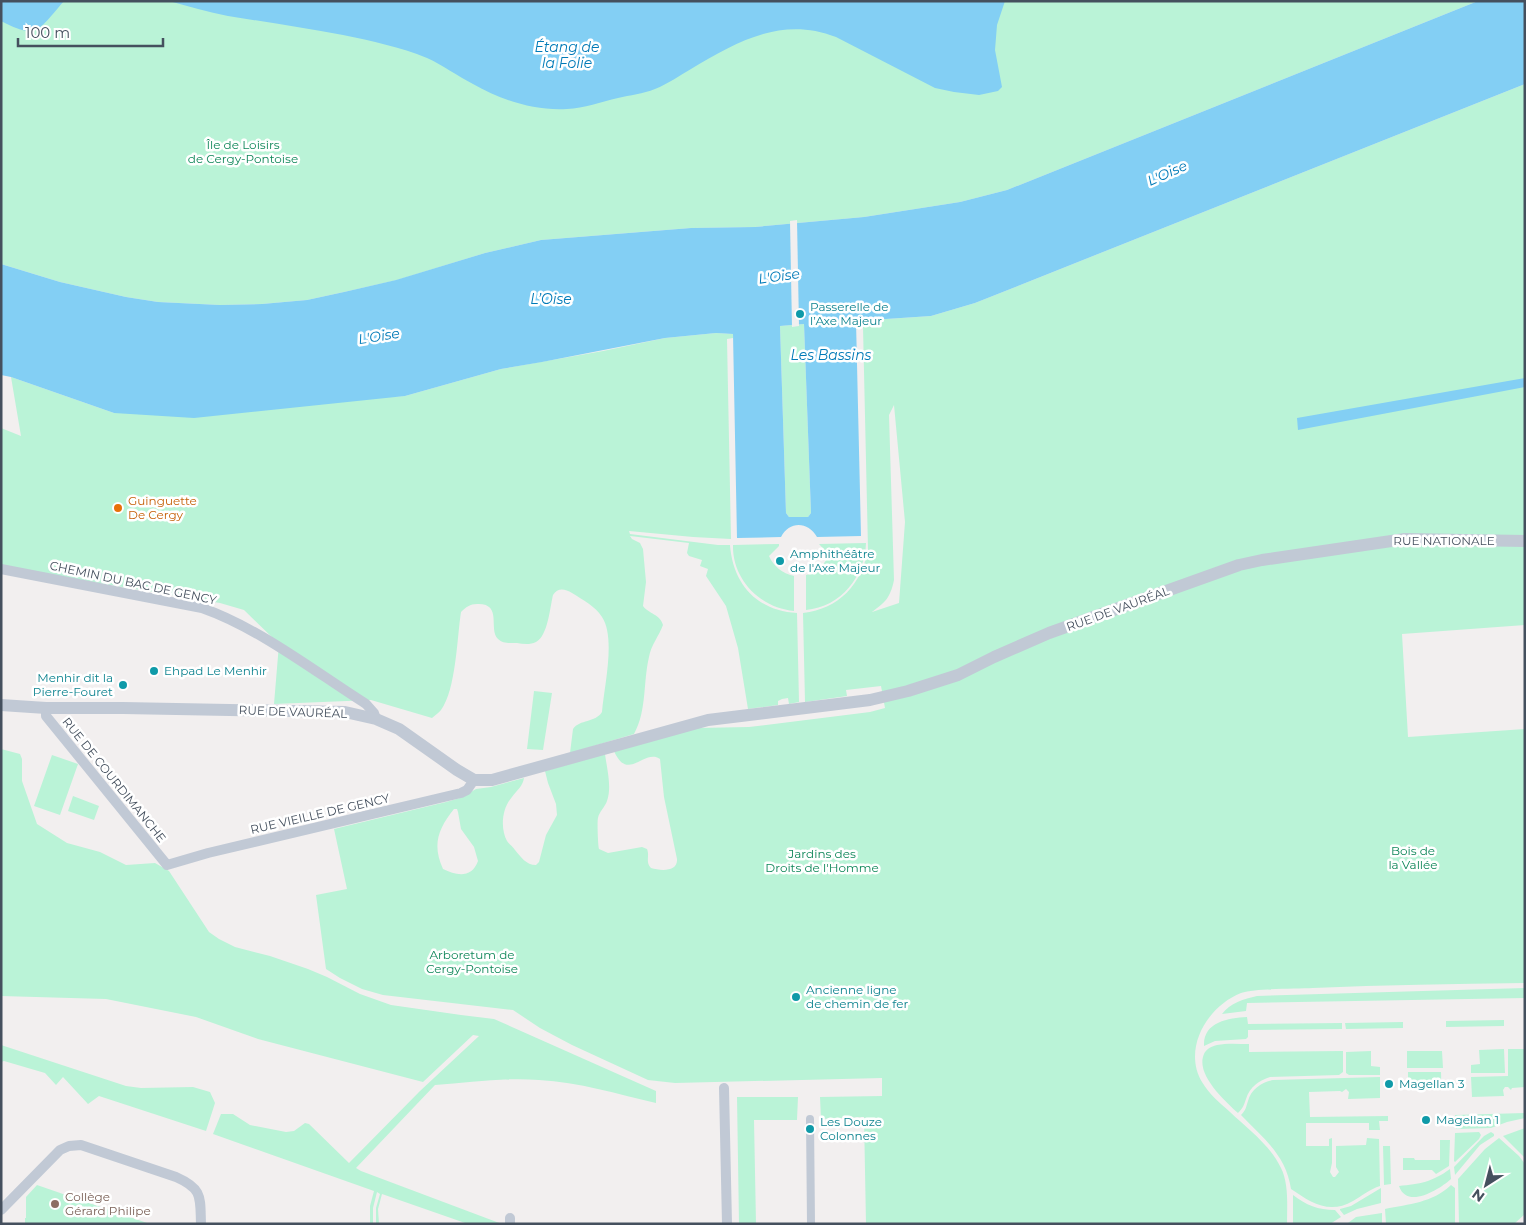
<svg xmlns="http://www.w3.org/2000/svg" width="1526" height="1225" font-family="Montserrat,sans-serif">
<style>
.green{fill:#baf3d7;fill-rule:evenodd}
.water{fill:#83cff4;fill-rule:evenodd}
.pier{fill:#f2efef}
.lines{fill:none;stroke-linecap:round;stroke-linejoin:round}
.pedestrian{stroke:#c1c9d5;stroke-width:8}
.minor{stroke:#c1c9d5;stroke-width:10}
.tertiary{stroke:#c1c9d5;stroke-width:12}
.culture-dot{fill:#0f9aa8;stroke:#fff;stroke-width:2}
.food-dot{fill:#e8710a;stroke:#fff;stroke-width:2}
.education-dot{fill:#8d6e63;stroke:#fff;stroke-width:2}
.labels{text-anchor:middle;stroke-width:5;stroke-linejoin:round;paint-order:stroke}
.park-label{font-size:12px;fill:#0f8759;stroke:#fff}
.culture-label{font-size:12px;fill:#0d838f;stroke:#fff;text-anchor:start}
.food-label{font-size:12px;fill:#c56008;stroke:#fff;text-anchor:start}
.street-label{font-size:12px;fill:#45505e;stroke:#fff}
.education-label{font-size:12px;fill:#785e54;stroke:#fff;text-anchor:start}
.water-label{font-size:14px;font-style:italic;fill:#007ab7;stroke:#fff}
</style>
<rect width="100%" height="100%" fill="#f2efef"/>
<path class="green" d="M1,1H1478L1007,190L960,202L864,217L755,227L691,228L541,240L485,253L397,280L344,292L307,300L262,304L220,305L158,302L126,297L60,282L1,264Z
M1525,84V625L1402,634L1408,737L1525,729V983C1454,984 1384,985 1313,988C1295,989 1257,988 1241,993C1208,1006 1182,1048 1202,1082C1209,1094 1220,1103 1230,1112C1248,1129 1270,1145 1281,1168C1289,1184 1287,1206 1287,1224H866L864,1117L821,1119L820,1097L882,1096V1078L675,1083L648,1080L572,1045L540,1028L513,1010L383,995L362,989L340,978L326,969L316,895L347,889L334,829L446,802L460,798L476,789L491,787L524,778C523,786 517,790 512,797C502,808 500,828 507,841C509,844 513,847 515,850C521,857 526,865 536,865L539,862L546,835L557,815L556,804L548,783L545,771L605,754C607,769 612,787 607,801C605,807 599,812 598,818C597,821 598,847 599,849L608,853L642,847L647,849C650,856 645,862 651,868C661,871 678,872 677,859L664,797L660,759C644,748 628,783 614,751L697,728L749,727L870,712L885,708L881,686L846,690L847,696L805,702L803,613C839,609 862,584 868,549L863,327H856V321L931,316L975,303ZM894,405L905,522L899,603L872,612C885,602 890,599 894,580L889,415ZM454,809H457L458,812L461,829L474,847L478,861C472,878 457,876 443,869C432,845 438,829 454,809Z
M804,324L811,513L808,517H789L786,513L780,326Z
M716,333L733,334V338L727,339L731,539L693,537L629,531L630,534L718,545H730C733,584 757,611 797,613L799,702L789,704L788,698L782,699L778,701V705L748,709L738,648L726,606L706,576L708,569L700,566L702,560L689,556L687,553L689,543L630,536L632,539L640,543L643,549L646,582L643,606C649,614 660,614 663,625C659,636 651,645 649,657C643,682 647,711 634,734L570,753L573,729C580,719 595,723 602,712C604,687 616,638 602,617C595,606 583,600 572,593C565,589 558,587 553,595C550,607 548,636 536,642C530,645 523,644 517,643C510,643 503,644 498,639C488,629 503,603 477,604C470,604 466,607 461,612C457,638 456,690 441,710C439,713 435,715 432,718L371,700L274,704L279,644L244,610L220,603L1,567V428L21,436L11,377L114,413L405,396L501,369L603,351L665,338Z
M866,543C865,576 841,607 806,610V575C817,573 824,565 829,555L819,544Z
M779,544V546L769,556C774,567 782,573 794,576V611C760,608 732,579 733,545Z
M534,691L552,693L543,750L527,749Z
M1,749L20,754L22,759V781L37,824L67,843L100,852L126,865L155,863L169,871L209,932L219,939L235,947L270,956L308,969L327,977L360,994L391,1005L461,1015L494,1019L656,1091V1103C617,1094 579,1082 539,1080C504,1077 469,1083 435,1085L356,1168L361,1171L502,1224H468L382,1194L378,1209L379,1224H376V1208L380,1194L377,1192L373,1208V1224H370V1206L374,1191L213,1134L221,1114H233L250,1125L286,1132L294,1131L305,1123L309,1124L349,1163L420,1091L479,1036L473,1035L423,1082L258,1039L196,1017L106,999L1,996Z
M52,755L78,764L60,815L34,806Z
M73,796L99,806L94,820L68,811Z
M1525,988V998L1247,1003L1246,1011L1222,1014C1230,1003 1244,999 1257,996Z
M1247,1017L1248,1024L1342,1023V1029L1248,1030V1037L1246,1039L1215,1041L1204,1046C1203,1022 1228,1018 1247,1017Z
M1504,1020V1026L1446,1027V1021Z
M1403,1022V1028L1346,1029L1345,1023Z
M1249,1044V1052L1343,1051V1072L1339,1075L1270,1077C1259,1081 1250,1086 1246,1099C1244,1105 1243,1108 1238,1113C1225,1101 1195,1074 1204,1054C1206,1049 1212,1046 1217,1045C1227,1043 1238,1044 1249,1044Z
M1,1045L126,1086L141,1088L193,1087L210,1092L215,1103L206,1131L99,1096L88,1104L63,1077L56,1085L45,1073L4,1061L1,1062Z
M1504,1049L1505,1073H1471V1065L1480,1064L1479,1050Z
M1508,1049H1525V1087L1512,1088L1511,1090L1508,1087H1505L1503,1090L1504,1096L1472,1097L1471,1077L1508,1076Z
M1371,1051V1066L1380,1067V1075H1349L1346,1073V1052Z
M1407,1051H1442L1443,1068H1407Z
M1408,1072H1441C1441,1076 1442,1081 1439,1084C1435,1089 1423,1088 1418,1087C1413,1086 1411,1082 1408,1079Z
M1380,1077V1098L1348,1099L1349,1092L1346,1089L1342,1092L1340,1091L1309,1092L1310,1117L1388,1116V1121H1379L1380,1130H1369V1123H1306V1146H1329V1139L1332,1138V1163L1330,1172L1333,1177H1335L1339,1172L1336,1167V1146L1366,1145L1367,1138L1379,1139L1380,1186C1370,1189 1362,1196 1353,1201C1329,1215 1310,1202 1291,1189C1286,1155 1264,1139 1241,1115C1246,1110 1246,1107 1248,1101C1251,1089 1262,1082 1273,1080Z
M737,1097H798L797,1120H754L756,1224H739Z
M1525,1113V1118L1507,1122L1491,1128L1456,1129L1455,1115Z
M1525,1128V1158L1503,1136Z
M1479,1132L1481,1135L1479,1139L1455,1162L1454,1161L1455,1133Z
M1491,1132L1494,1134V1136L1480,1145L1455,1175L1454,1167L1484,1136Z
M1499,1138L1519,1156L1525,1164V1214L1514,1224H1459L1458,1179L1485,1149Z
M1440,1140H1450L1449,1166L1436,1174L1432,1170H1403V1158H1414L1415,1160H1440Z
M1390,1146L1391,1184L1384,1185L1383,1146Z
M1450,1169L1451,1179C1440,1189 1407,1210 1399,1186C1420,1184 1432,1182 1450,1169Z
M37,1185L150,1224H25V1218H26V1197Z
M1451,1185L1455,1188V1224H1386L1385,1209C1409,1204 1432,1203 1451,1185Z
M1381,1188V1203L1357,1209L1344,1215L1340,1210V1209L1351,1206Z
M1293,1195C1306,1205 1318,1210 1335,1210L1341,1217L1330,1224H1293Z
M1382,1213V1224L1348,1223L1356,1217Z"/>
<path class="water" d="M1,1H64C40,28 38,41 1,21Z
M169,1H1005L997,25L995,50L1002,87L998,91L979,95L954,92L935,88L836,37C782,16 738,41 691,69C680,75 668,84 655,89C643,94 630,95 618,98C601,102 584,108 567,109C534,111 501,100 473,84C457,76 443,65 427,58C400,47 372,41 343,35C305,28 266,22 228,16C208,12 188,6 169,1Z
M1478,1H1525V84L975,303L931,316L856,321L861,536L817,537C808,521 789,521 781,537L737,538L733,334L716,333L665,338L542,362L501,369L405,396L194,418L114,413L11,377L1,375V264L60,282L126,297L158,302L220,305L262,304L307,300L344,292L396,280L485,253L541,240L691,228L755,227L864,217L960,202L1007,190ZM804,324L811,513L808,517H789L786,513L780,326Z
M1525,378V387L1298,430L1297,418Z"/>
<path class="pier" d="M797,220L799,326L792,327L790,221Z"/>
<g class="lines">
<path class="pedestrian" d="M810,1119L811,1224"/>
<path class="minor" d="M1,569L202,608C259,628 314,671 366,704L374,713L376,719
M46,708V716L167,865L208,853L461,793L467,790L474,780
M724,1088L727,1224
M1,1210L60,1150L69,1146L81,1145L176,1177C203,1189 200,1197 201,1224
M510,1224V1218"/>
<path class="tertiary" d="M1,705L46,708H123L345,712L376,719L399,729L457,770L474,780H492L708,720L870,700L908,691L958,675L994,657L1049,633L1239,565L1262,560L1405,539L1525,541"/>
</g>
<g class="culture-dot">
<circle cx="800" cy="314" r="5"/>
<circle cx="780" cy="561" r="5"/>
<circle cx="154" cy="671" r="5"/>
<circle cx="123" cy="685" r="5"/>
<circle cx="796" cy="997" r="5"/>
<circle cx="1389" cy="1084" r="5"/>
<circle cx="1426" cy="1120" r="5"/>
<circle cx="810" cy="1129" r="5"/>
</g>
<circle class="food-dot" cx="118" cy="508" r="5"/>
<circle class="education-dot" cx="55" cy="1204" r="5"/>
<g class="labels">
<g class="park-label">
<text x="243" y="149">Île de Loisirs<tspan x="243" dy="14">de Cergy-Pontoise</tspan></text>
<text x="1413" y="855">Bois de<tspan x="1413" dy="14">la Vallée</tspan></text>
<text x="822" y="858">Jardins des<tspan x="822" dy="14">Droits de l'Homme</tspan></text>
<text x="472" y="959">Arboretum de<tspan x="472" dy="14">Cergy‐Pontoise</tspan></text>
</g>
<g class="culture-label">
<text x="810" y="311">Passerelle de<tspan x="810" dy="14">l’Axe Majeur</tspan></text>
<text x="790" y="558">Amphithéâtre<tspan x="790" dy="14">de l'Axe Majeur</tspan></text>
<text x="164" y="675">Ehpad Le Menhir</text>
<text x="113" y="682" text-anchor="end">Menhir dit la<tspan x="113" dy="14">Pierre-Fouret</tspan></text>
<text x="806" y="994">Ancienne ligne<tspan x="806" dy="14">de chemin de fer</tspan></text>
<text x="1399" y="1088">Magellan 3</text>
<text x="1436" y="1124">Magellan 1</text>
<text x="820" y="1126">Les Douze<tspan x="820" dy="14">Colonnes</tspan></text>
</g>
<g class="food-label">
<text x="128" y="505">Guinguette<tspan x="128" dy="14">De Cergy</tspan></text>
</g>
<g class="street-label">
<text x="1444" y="545">RUE NATIONALE</text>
<text transform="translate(133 583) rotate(12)" y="4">CHEMIN DU BAC DE GENCY</text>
<text transform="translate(1118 609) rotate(-20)" y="4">RUE DE VAURÉAL</text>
<text transform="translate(293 712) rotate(2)" y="4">RUE DE VAURÉAL</text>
<text transform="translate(114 780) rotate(51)" y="4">RUE DE COURDIMANCHE</text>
<text transform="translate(320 814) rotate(-13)" y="4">RUE VIEILLE DE GENCY</text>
</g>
<g class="education-label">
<text x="65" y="1201">Collège<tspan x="65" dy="14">Gérard Philipe</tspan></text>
</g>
<g class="water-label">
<text x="567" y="52">Étang de<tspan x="567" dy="16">la Folie</tspan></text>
<text transform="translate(1167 173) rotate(-24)" y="5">L'Oise</text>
<text transform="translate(779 276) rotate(-8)" y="5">L'Oise</text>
<text x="551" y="304">L’Oise</text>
<text transform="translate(379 336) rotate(-9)" y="5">L'Oise</text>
<text x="831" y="360">Les Bassins</text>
</g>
</g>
<rect width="1526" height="1225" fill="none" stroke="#45505e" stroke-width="5"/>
<g transform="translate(1486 1185) rotate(216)" stroke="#ffffff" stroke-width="4" paint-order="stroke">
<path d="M0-4L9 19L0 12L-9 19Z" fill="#45505e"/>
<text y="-8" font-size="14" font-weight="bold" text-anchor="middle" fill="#45505e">N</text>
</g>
<path d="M18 38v8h145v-8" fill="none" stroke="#45505e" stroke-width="2.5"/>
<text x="25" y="38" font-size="15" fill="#45505e" stroke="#ffffff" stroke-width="4" paint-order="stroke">100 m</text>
</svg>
